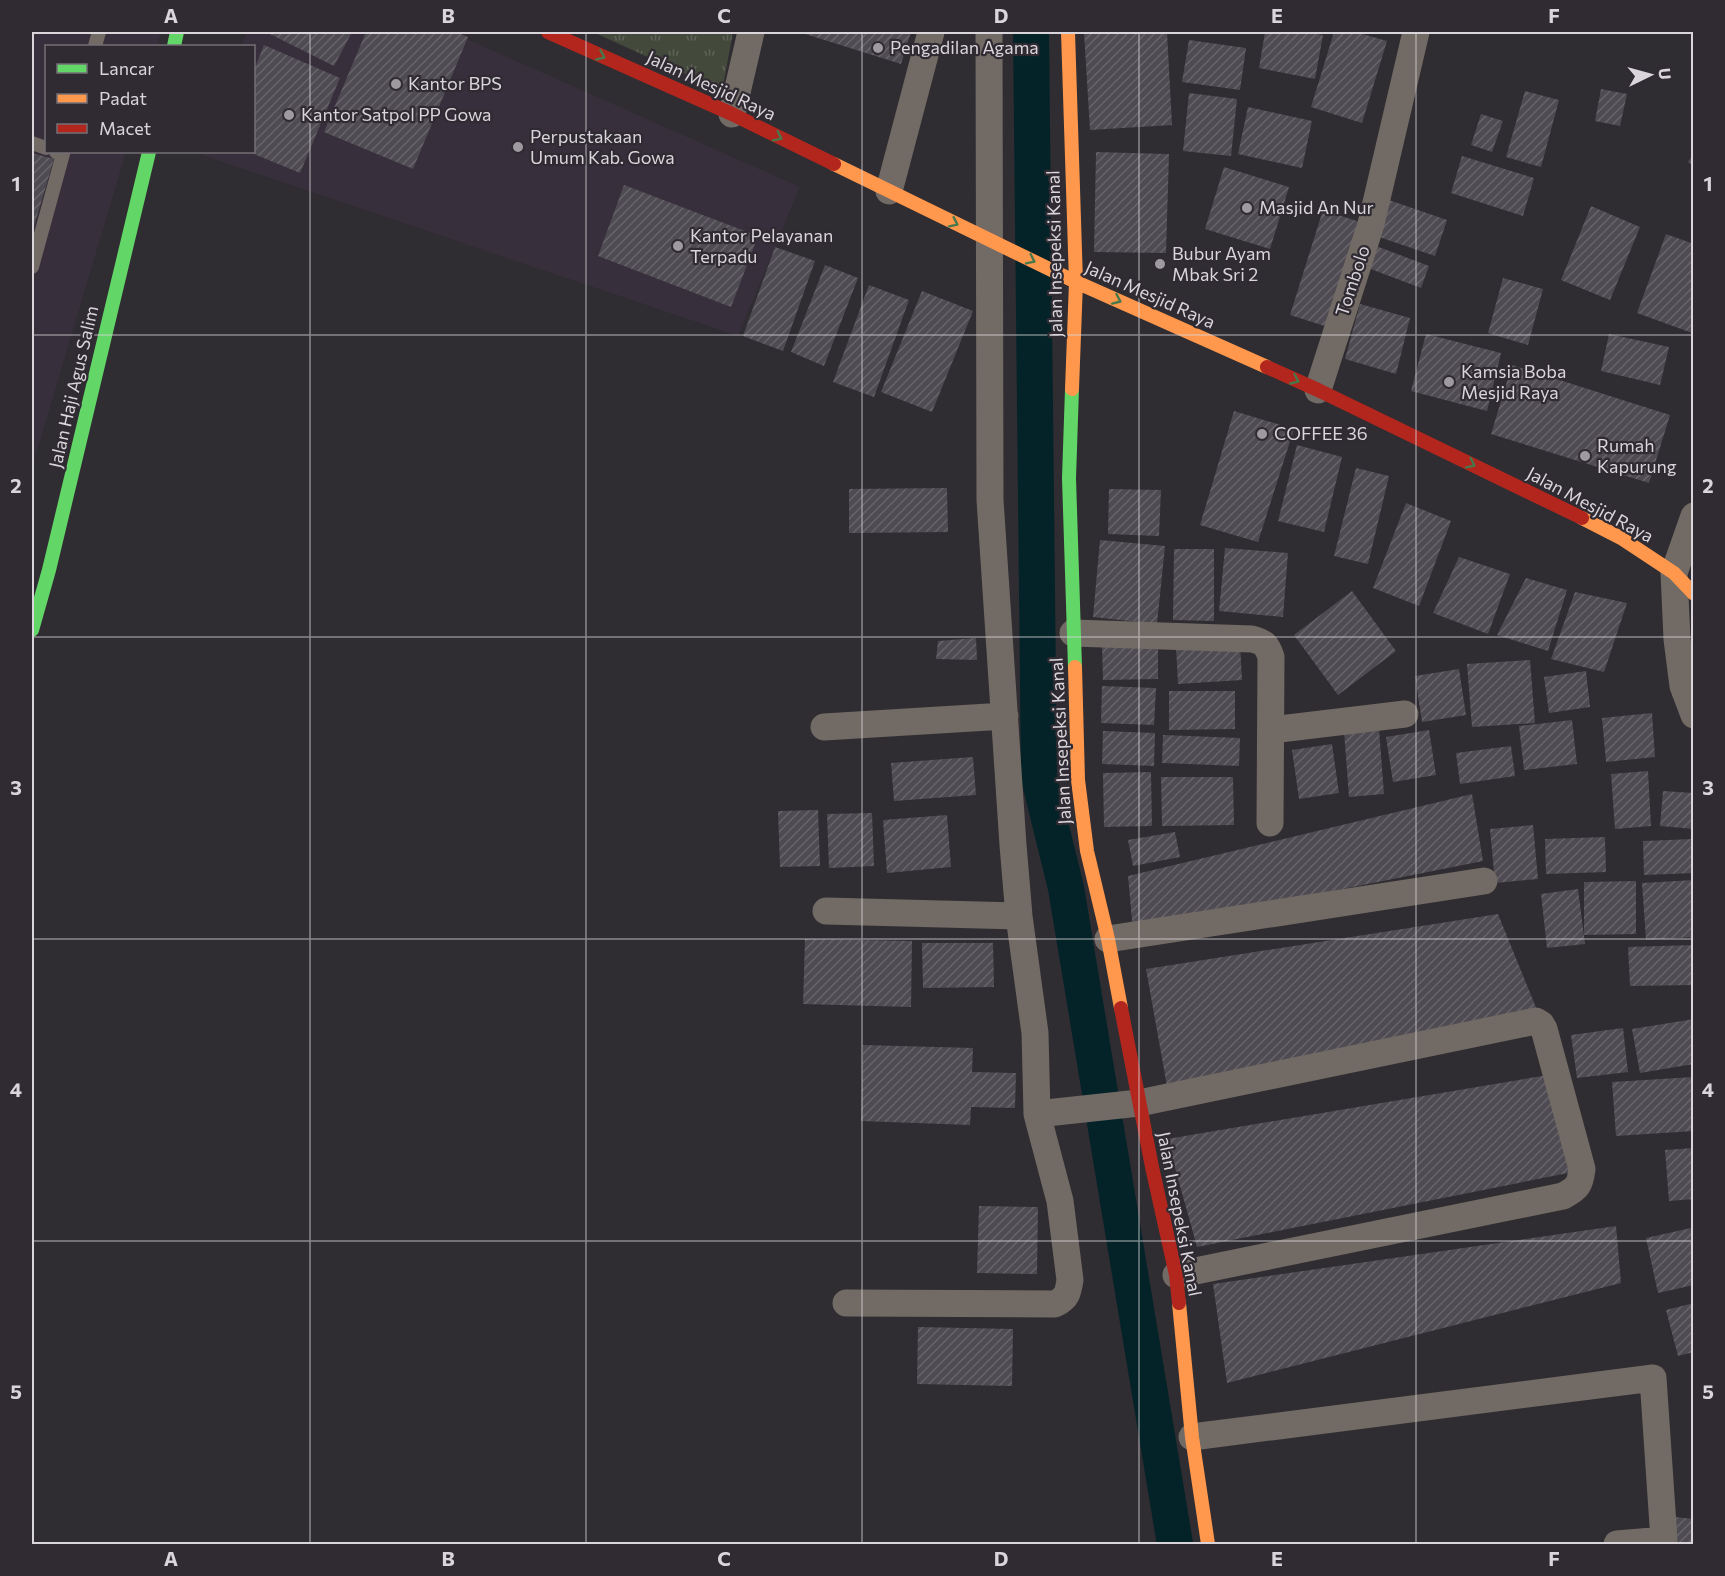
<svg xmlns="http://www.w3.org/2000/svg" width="1725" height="1576" font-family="Commissioner,sans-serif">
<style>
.built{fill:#372f3b}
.grass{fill:url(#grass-tufts)}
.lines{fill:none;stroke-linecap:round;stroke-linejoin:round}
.canal{stroke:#042328;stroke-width:36}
.building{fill:url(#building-hatch)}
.lane{stroke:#726a64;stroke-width:14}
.street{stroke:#726a64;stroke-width:27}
.fast{stroke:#63d668;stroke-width:14}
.slow{stroke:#ff974d;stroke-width:14}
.jam{stroke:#b3261e;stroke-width:14}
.oneway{stroke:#47784b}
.grid{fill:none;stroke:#d9d5da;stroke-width:1.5;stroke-opacity:0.55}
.poi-dot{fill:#9e9a9f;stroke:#302b33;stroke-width:2}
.labels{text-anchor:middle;stroke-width:4.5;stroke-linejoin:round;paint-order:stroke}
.poi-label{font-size:18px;fill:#d9d5da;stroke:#302b33;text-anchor:start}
.street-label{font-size:18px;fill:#d9d5da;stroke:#302b33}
.neatline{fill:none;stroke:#d9d5da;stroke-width:2}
.grid-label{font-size:20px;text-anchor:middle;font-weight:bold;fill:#d9d5da}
</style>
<defs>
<pattern id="grass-tufts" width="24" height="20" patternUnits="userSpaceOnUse" patternTransform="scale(1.5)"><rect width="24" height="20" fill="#444a3b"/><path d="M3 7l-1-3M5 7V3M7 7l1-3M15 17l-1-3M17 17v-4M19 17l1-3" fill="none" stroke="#5e6357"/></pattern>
<pattern id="building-hatch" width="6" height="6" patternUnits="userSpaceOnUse" patternTransform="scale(1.5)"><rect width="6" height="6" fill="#4f4b52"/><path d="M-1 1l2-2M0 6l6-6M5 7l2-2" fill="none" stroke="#68646a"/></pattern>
</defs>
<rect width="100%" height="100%" fill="#2f2d31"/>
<path class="built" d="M32,32H161L157,46H46V152H126L32,468Z
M247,32H451L800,187L738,336L202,155L203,152H254V46H241Z"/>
<path class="grass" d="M593,32H733L722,91Z"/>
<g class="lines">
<path class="canal" d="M1031,32L1039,778L1066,888L1175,1544"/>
</g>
<path class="building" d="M266,32H352L334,66Z
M366,32H456L468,37L413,169L324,132Z
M799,32H911L901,64Z
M1084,32H1167L1172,125L1090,130Z
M1265,32H1306L1323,35L1315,79L1259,68Z
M1334,32H1355L1387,41L1362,123L1311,107Z
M1189,40L1246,48L1240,90L1182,82Z
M264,45L340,78L300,173L249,152H254V70Z
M1601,89L1627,94L1620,126L1595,121Z
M1525,91L1559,100L1541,167L1506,157Z
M1189,93L1237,99L1231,156L1183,151Z
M1248,107L1312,121L1302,168L1238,154Z
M1481,114L1503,121L1492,152L1471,145Z
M1096,152L1169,154L1166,253L1094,252Z
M32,153L54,159L32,233Z
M1694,153V166L1688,162Z
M1462,156L1534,178L1523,216L1451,193Z
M1224,167L1289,187L1270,249L1205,229Z
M624,185L758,236L731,307L598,256Z
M1386,199L1447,220L1435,256L1373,235Z
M1591,206L1640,227L1610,300L1561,280Z
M1323,210L1366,224L1334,329L1290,315Z
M1666,234L1694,244V328L1692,333L1637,313Z
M1376,246L1429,266L1421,288L1368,268Z
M775,247L815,261L783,351L743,336Z
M825,265L858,278L824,366L791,352Z
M1503,278L1543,289L1528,345L1488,333Z
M869,285L909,300L874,397L833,382Z
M922,291L973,311L932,412L881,392Z
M1360,304L1410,318L1396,374L1345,359Z
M1426,334L1501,353L1487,411L1411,391Z
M1609,334L1669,347L1660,385L1601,371Z
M1512,365L1670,415L1649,483L1491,434Z
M1234,411L1294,429L1258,542L1200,525Z
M1297,445L1342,457L1324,532L1278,521Z
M1356,468L1389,476L1368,564L1334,556Z
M947,488L948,532L849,533V489Z
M1109,489L1161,490L1159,536L1108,534Z
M1406,503L1451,521L1419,606L1373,588Z
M1100,540L1165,546L1157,624L1093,617Z
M1225,548L1288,553L1283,617L1219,611Z
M1174,549H1214V621L1173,620Z
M1459,557L1510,574L1488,634L1433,613Z
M1526,578L1567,590L1548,651L1497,635Z
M1352,591L1396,651L1338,695L1294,635Z
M1575,592L1627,603L1604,672L1551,659Z
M976,638L977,660L936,659L938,641Z
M1240,643L1242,680L1178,684L1176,647Z
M1102,647H1158V679L1103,680Z
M1530,660L1535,723L1472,727L1467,664Z
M1459,669L1466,715L1422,722L1415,676Z
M1586,671L1590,707L1549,713L1544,677Z
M1102,686L1156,688L1154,725L1101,723Z
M1169,691H1235V729L1169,730Z
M1652,713L1655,757L1606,762L1602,718Z
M1572,720L1577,764L1524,770L1519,726Z
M1379,729L1384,794L1349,797L1344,731Z
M1429,730L1436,775L1393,782L1386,737Z
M1103,731L1155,733L1154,766L1102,764Z
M1163,735L1240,738L1239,766L1162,763Z
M1332,744L1339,793L1299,799L1292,750Z
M1511,746L1515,776L1460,784L1456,753Z
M973,757L976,795L894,801L891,763Z
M1648,771L1651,826L1615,829L1611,774Z
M1151,772L1152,826L1104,827L1103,773Z
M1161,777H1233L1234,825L1162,826Z
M1663,791L1694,793V829L1660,826Z
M1472,794L1483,861L1133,931L1128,876Z
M818,810L820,866L780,867L778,811Z
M872,813L874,866L829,868L827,814Z
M947,815L951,867L887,873L883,820Z
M1533,825L1538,879L1495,883L1490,829Z
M1175,832L1180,857L1133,866L1128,840Z
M1605,837L1606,872L1546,874L1545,839Z
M1694,839V873L1644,875L1643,841Z
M1694,880V937L1646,940L1642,883Z
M1636,881V934L1584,935V882Z
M1578,889L1585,944L1547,948L1541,894Z
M1498,914L1537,1010L1168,1092L1146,969Z
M805,939L912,941L911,1007L803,1004Z
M922,943H993L994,987L923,988Z
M1694,945V985L1630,986L1628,947Z
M1694,1019V1064L1640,1073L1632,1029Z
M1623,1028L1628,1072L1577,1078L1571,1035Z
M863,1045L973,1048L972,1072L1016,1073L1015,1108L971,1107L970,1125L861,1121Z
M1554,1074L1573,1172L1197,1247L1167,1139Z
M1694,1077V1131L1616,1136L1612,1082Z
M1694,1148V1199L1669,1201L1665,1150Z
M979,1206L1038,1207L1037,1274L977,1273Z
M1616,1226L1621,1283L1227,1383L1213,1284Z
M1691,1228L1694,1239V1285L1658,1293L1646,1238Z
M1694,1303V1352L1678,1356L1666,1310Z
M918,1327L1013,1329L1012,1386L917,1384Z
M1675,1517L1694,1519V1544H1672Z"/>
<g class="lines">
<path class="lane" d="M95,46L99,32
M32,143L46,148
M32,267L63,154L56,152"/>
<path class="street" d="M732,114L751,32
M889,191L931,32
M1318,390L1371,224L1416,32
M1694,516L1674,573L1677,639L1683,686L1694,715
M1073,633L1252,639C1264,642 1267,645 1271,657L1270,823
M824,727L1005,716
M1271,730L1405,714
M826,911L1019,916
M1108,939L1484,881
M1037,1114L1139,1103L1536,1021L1541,1024L1544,1029L1582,1169C1580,1185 1578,1188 1563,1196L1176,1275
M846,1303L1055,1304C1067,1298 1068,1293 1070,1280L1060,1201L1037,1114L1035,1033L1019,916L1013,845L990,500L989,32
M1192,1437L1653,1378L1664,1540L1617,1544"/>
<path class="fast" d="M174,46L177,32
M1072,389L1069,478L1075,667
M32,630L49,570L149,152"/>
<path class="slow" d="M1068,32L1076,282L1072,389
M834,164L1076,282L1267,367
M1582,518L1621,538L1674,573L1694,594
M1075,667L1078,780L1087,851L1108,939L1121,1008
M1179,1303L1192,1437L1208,1544"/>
<path class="jam" d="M548,32L732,114L834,164
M1267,367L1318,390L1582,518
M1121,1008L1152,1167L1176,1275L1179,1303"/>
</g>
<defs><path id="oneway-chevron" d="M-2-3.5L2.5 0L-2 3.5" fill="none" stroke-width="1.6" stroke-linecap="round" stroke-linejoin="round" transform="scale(1.5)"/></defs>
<g class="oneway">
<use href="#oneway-chevron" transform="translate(601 56) rotate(24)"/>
<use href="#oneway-chevron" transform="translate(778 137) rotate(26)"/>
<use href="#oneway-chevron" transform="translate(954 223) rotate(26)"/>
<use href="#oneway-chevron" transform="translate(1031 260) rotate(26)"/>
<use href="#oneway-chevron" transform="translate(1117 300) rotate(24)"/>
<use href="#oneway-chevron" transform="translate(1295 380) rotate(24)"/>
<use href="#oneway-chevron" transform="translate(1471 464) rotate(26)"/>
</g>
<path class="grid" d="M310,32V1544M586,32V1544M862,32V1544M1139,32V1544M1416,32V1544M32,335H1694M32,637H1694M32,939H1694M32,1241H1694"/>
<g class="poi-dot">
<circle cx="878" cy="48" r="6"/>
<circle cx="396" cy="84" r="6"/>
<circle cx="289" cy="115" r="6"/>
<circle cx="518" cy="147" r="6"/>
<circle cx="1247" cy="208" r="6"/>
<circle cx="678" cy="246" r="6"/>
<circle cx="1160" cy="264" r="6"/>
<circle cx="1449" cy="382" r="6"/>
<circle cx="1262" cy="434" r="6"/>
<circle cx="1585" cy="456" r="6"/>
</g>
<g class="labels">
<g class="poi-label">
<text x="890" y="54">Pengadilan Agama</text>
<text x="408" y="90">Kantor BPS</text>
<text x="301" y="121">Kantor Satpol PP Gowa</text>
<text x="530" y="143">Perpustakaan<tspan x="530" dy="21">Umum Kab. Gowa</tspan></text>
<text x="1259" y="214">Masjid An Nur</text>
<text x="690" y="242">Kantor Pelayanan<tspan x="690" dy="21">Terpadu</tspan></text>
<text x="1172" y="260">Bubur Ayam<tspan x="1172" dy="21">Mbak Sri 2</tspan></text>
<text x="1461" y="378">Kamsia Boba<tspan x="1461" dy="21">Mesjid Raya</tspan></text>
<text x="1274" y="440">COFFEE 36</text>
<text x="1597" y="452">Rumah<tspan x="1597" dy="21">Kapurung</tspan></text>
</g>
<g class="street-label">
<text transform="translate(711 86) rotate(25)" y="6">Jalan Mesjid Raya</text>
<text transform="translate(1055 254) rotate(-91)" y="6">Jalan Insepeksi Kanal</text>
<text transform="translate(1353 281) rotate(-72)" y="6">Tombolo</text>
<text transform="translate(1150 295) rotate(24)" y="6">Jalan Mesjid Raya</text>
<text transform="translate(74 387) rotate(-77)" y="6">Jalan Haji Agus Salim</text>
<text transform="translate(1590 505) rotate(28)" y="6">Jalan Mesjid Raya</text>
<text transform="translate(1061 741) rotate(-93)" y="6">Jalan Insepeksi Kanal</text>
<text transform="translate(1179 1214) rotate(79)" y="6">Jalan Insepeksi Kanal</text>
</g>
</g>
<rect width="1725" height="1576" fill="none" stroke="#302b33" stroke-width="66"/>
<rect x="45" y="45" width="210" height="108" fill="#302b33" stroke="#746f76" stroke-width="1.5"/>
<rect x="57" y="64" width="30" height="9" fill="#63d668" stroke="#746f76" stroke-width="1.5"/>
<text x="99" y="75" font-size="18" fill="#d9d5da">Lancar</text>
<rect x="57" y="94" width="30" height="9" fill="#ff974d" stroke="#746f76" stroke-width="1.5"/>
<text x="99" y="105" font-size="18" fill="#d9d5da">Padat</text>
<rect x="57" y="124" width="30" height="9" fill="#b3261e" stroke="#746f76" stroke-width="1.5"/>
<text x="99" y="135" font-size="18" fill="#d9d5da">Macet</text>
<g transform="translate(1650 75) rotate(85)" stroke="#302b33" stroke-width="4.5" paint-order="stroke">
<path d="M0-4.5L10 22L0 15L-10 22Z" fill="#d9d5da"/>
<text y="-9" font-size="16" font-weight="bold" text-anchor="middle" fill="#d9d5da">U</text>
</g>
<rect x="33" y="33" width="1659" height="1510" class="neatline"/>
<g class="grid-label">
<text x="171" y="23">A</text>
<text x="448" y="23">B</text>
<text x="724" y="23">C</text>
<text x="1001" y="23">D</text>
<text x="1277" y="23">E</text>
<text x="1554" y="23">F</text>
<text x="16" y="191">1</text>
<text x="1708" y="191">1</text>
<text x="16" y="493">2</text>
<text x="1708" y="493">2</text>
<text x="16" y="795">3</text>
<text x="1708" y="795">3</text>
<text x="16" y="1097">4</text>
<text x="1708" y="1097">4</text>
<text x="16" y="1399">5</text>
<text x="1708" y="1399">5</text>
<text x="171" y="1566">A</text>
<text x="448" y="1566">B</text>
<text x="724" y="1566">C</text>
<text x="1001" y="1566">D</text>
<text x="1277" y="1566">E</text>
<text x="1554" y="1566">F</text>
</g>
</svg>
